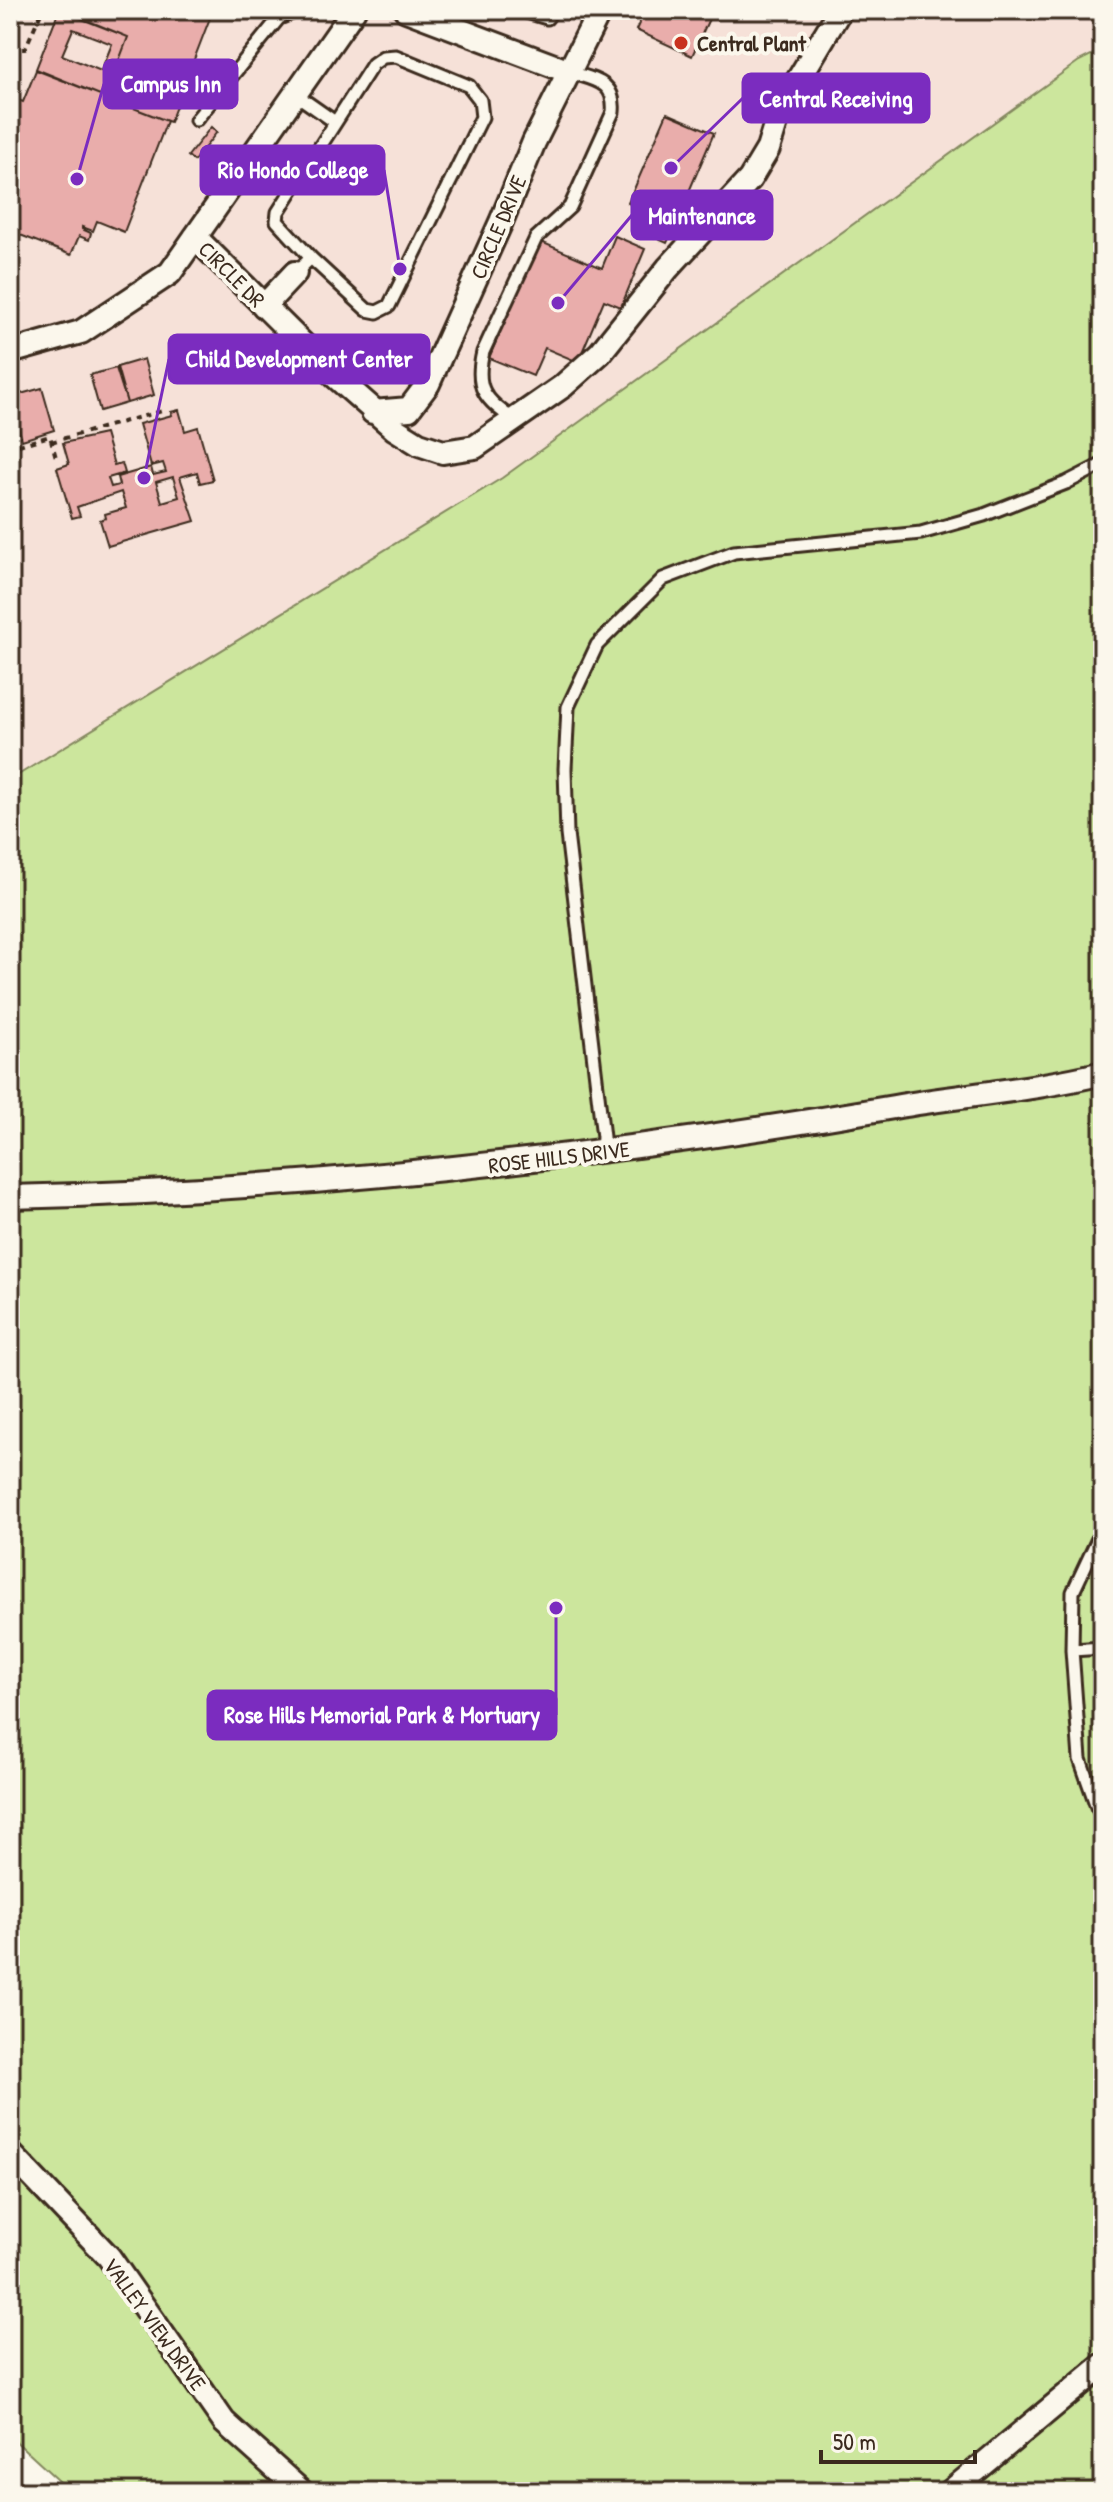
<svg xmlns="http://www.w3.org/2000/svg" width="1113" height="2502" font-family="'Patrick Hand',sans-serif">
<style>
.built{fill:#f6e1d8}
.green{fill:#cce69d;stroke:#84885e;stroke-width:2}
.building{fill:#e9adab;stroke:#3b2a1e;stroke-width:2;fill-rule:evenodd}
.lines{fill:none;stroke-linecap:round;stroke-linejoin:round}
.service-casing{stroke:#3b2a1e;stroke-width:17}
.minor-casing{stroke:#3b2a1e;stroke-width:28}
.path{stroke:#3b2a1e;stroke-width:4;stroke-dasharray:6 6;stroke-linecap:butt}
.service{stroke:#fbf7ec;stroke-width:11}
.minor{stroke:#fbf7ec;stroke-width:22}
.poi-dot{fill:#c8321e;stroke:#fbf7ec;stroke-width:3}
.labels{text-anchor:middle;stroke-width:8;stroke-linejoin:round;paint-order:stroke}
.poi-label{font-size:22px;font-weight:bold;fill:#3b2a1e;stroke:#fbf7ec;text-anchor:start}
.street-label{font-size:22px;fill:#3b2a1e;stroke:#fbf7ec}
.leader{fill:none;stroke:#7b2cbf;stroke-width:3}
.callout-dot{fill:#7b2cbf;stroke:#fbf7ec;stroke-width:3}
.callout{fill:#7b2cbf;stroke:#7b2cbf;stroke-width:3}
.callout-label{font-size:24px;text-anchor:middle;font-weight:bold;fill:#fff}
</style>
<rect width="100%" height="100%" fill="#fbf7ec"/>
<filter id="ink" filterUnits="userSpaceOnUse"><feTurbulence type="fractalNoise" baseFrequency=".0125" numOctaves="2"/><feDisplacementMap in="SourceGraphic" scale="16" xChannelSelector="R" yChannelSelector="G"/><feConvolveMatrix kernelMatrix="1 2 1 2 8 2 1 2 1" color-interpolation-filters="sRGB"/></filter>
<g filter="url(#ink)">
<path class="built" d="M10,10H1103V49L1079,61L502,478L10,780Z"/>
<path class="green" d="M1103,49V2492H71L10,2436V780L502,478L1079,61Z"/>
<path class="building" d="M59,10L128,37L105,97L36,69ZM73,29L112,44L101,71L62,55Z
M62,10H213L170,122L105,97L128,37Z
M645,10H713L692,56L636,30Z
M36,70L167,121L124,232L97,221L93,231L82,227V229L91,233L89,240L79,236L71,255L10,231V97L23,102Z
M667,113L714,133L667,243L636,229L644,210L628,203Z
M211,127L217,132L194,161L188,156Z
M615,236L645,249L621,307L604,300L578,362L545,348L533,376L489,358L539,241L602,268Z
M144,359L154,395L127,403L117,367Z
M116,368L127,403L100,411L90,375Z
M42,388L54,430L22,440L10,397Z
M179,410L185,431L198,427L213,480L200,483L197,472L180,477L195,521L108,546L100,520L106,518L105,514L126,508L121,492L77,507L80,516L72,518L57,468L69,464L63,443L105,434L114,465L122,463L125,473L108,478L111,487L119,485L117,477L151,467L153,475L166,472L163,463L151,466L139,424L172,415L171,412ZM173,477L179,497L162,502L156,482Z"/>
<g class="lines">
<g class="service-casing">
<path id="service" d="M520,10L547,18L552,10
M295,94L335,122
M196,120L279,18L299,10
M295,273L311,258L277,221L278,212L373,64L383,57L396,56L469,86L480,100L482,117L389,306L377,312L367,310L311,258
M514,420C485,399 474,389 483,352L536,238L570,207L613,112C616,81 594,80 570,72
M602,1151L603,1137L567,834L565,769L568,707L597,645L663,579L734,552L921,533L984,515L1066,483L1103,464
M1103,1528L1073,1592L1072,1650L1080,1759L1097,1807L1103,1816
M1072,1650L1103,1648"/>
</g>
<g class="minor-casing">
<path id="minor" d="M406,10L570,72
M195,237L336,377L395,429L419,444L443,452L475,447L563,386L600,353L668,268L750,179L768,149L780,110L840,10
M264,306L295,273
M10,352L81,332L170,273L354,10
M373,412L409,409L428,384L501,222L534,142L600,10
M10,1197C307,1190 601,1157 894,1107C964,1095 1034,1090 1103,1073
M10,2153L109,2257L224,2422L302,2492
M950,2492L1103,2365"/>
</g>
<path class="path" d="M10,49H25L42,10
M10,425L16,446L50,436L57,461
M51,442L162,411"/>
<use href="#service" class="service"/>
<use href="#minor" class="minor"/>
</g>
</g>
<circle class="poi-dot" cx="681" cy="43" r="8"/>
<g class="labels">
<g class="poi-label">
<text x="697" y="51">Central Plant</text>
</g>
<g class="street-label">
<text transform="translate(498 227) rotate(-67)" y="8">CIRCLE DRIVE</text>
<text transform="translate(232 274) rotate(45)" y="8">CIRCLE DR</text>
<text transform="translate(559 1157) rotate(-7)" y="8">ROSE HILLS DRIVE</text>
<text transform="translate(155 2324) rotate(54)" y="8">VALLEY VIEW DRIVE</text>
</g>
</g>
<path class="leader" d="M77 179L104 84M671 168L743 98M400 269L384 170M558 303L632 215M144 478L169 359M556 1608L556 1715"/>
<g class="callout-dot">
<circle cx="77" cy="179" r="8"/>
<circle cx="671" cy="168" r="8"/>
<circle cx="400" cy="269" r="8"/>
<circle cx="558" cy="303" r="8"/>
<circle cx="144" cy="478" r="8"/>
<circle cx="556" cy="1608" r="8"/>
</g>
<g class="callout">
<rect x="104" y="60" width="133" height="48" rx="8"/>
<rect x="743" y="74" width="186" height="48" rx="8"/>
<rect x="201" y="146" width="183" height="48" rx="8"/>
<rect x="632" y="191" width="140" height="48" rx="8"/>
<rect x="169" y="335" width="260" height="48" rx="8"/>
<rect x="208" y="1691" width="348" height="48" rx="8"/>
</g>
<g class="callout-label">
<text x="171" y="92">Campus Inn</text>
<text x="836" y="107">Central Receiving</text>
<text x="293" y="178">Rio Hondo College</text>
<text x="702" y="224">Maintenance</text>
<text x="299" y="367">Child Development Center</text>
<text x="382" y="1723">Rose Hills Memorial Park &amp; Mortuary</text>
</g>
<rect width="1113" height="2502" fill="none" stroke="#fbf7ec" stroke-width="40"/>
<rect x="20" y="20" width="1073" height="2462" fill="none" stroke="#3b2a1e" stroke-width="3" filter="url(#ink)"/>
<path d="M821 2450v12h154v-12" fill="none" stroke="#3b2a1e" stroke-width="4"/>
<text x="833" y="2450" font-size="24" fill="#3b2a1e" stroke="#fbf7ec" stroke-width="6" paint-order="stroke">50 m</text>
</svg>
